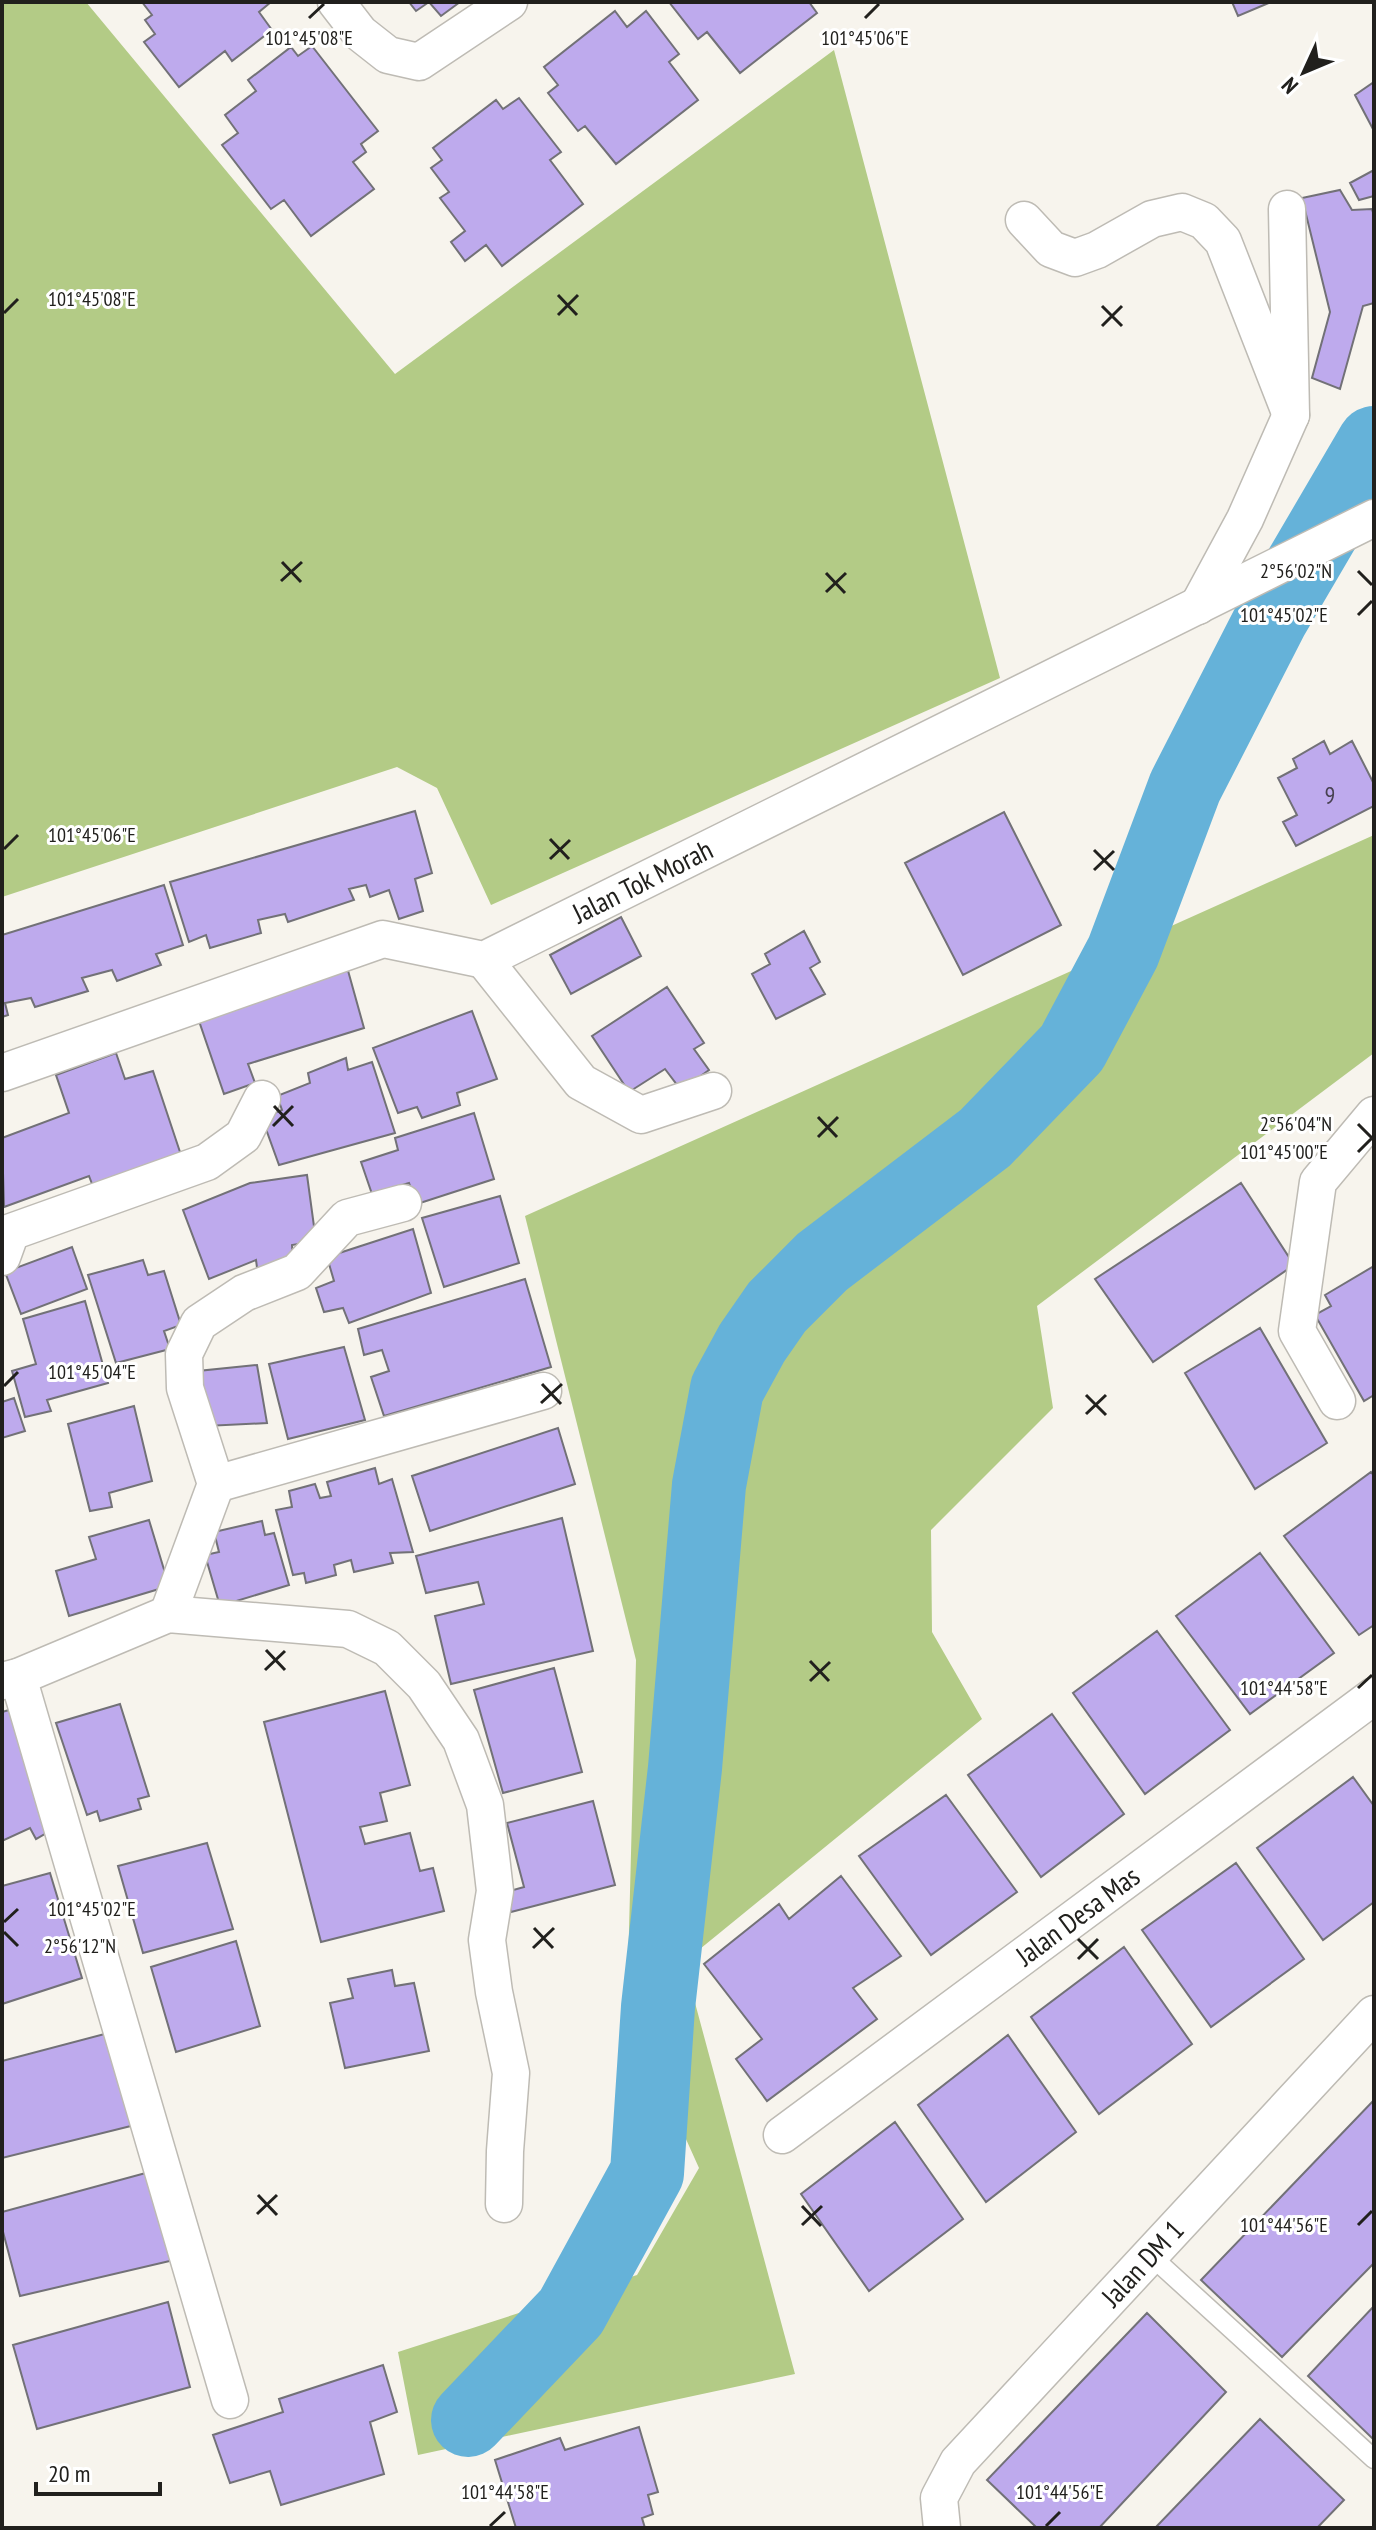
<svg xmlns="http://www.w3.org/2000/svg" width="1376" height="2530" font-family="'PT Sans Narrow',sans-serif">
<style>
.forest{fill:#b3cb86}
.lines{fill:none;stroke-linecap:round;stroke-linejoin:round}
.river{stroke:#65b2d9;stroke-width:74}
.building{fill:#beaaed;stroke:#727177;stroke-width:2}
.service-casing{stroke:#bebbb4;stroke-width:21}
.minor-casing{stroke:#bebbb4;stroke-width:39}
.service{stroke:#fff;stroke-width:18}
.minor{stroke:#fff;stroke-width:36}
.ticks{fill:none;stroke:#21201d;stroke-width:3}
.labels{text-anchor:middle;stroke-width:6;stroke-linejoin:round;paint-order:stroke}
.number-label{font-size:24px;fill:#484251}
.street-label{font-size:28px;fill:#21201d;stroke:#fff}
.ticks-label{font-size:20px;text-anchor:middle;fill:#21201d;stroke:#fff;stroke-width:6;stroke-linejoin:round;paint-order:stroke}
</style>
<rect width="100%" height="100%" fill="#f7f4ed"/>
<path class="forest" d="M2,2H86L395,374L834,50L1000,678L491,905L437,788L397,767L2,897Z
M1374,835V1053L1037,1306L1053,1408L931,1530L932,1632L982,1719L684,1962L795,2374L418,2455L398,2352L637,2275L699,2168L627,2008L636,1660L525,1216Z"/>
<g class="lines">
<path class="river" d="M468,2420L571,2312L647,2173L658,2007L685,1768L709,1485L727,1389L752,1343L777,1307L822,1262L985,1138L1072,1048L1123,952L1185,787L1272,617L1374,443"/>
</g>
<path class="building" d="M142,2H271L259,12L272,30L232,61L225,51L179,87L144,42L155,34L145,20L152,15Z
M409,2H460L441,16L429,2L416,11Z
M669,2H809L817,13L740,73L707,32L698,39Z
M1232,2H1271L1238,16Z
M615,11L627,27L646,11L679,54L669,62L698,100L616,164L585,126L578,131L548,93L558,85L544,67Z
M312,46L378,131L361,144L366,152L353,162L374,189L311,236L284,200L271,209L222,145L238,133L225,115L256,91L248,80L291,47L298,56Z
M1374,82V131L1355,95Z
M519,98L561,152L550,160L583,204L502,266L486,245L465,261L451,242L465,231L440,198L449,192L431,168L442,160L433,148L496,100L503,109Z
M1374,170V196L1359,200L1350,183Z
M1340,190L1352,210L1372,209L1374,216V303L1363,306L1340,389L1312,378L1330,312L1302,198Z
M1324,741L1330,754L1352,741L1374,784V806L1296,846L1283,822L1297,815L1278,778L1297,768L1293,759Z
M415,811L432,873L415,879L423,911L399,919L389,890L370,897L366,885L349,889L354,900L288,922L285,914L258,920L261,933L210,948L206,935L189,942L170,882Z
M1004,812L1061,925L963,975L905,863Z
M164,885L183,945L156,954L161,965L117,981L112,970L82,978L88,991L35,1007L31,998L5,1003L8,1015L2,1017V935Z
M621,917L641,956L571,994L550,955Z
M804,931L820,962L810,968L825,994L776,1019L752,974L770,964L765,954Z
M347,967L364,1028L248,1064L255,1083L224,1094L198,1018Z
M667,987L704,1043L694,1049L709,1070L681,1090L665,1069L629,1092L592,1036Z
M472,1011L497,1079L457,1093L460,1105L422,1118L417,1107L398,1113L373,1048Z
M116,1053L125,1079L153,1071L183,1161L94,1189L89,1176L4,1207L2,1138L69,1113L56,1075Z
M346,1058L348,1070L372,1062L395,1133L279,1165L262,1118L282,1110L277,1096L310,1083L308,1073Z
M474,1113L494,1179L417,1204L409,1183L372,1194L361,1162L398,1150L395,1138Z
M307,1175L316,1241L292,1245L293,1261L258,1275L256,1260L209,1279L183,1210L250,1183Z
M1241,1183L1294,1265L1153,1362L1095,1279Z
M500,1196L519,1263L444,1287L422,1218Z
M413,1229L431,1293L349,1323L343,1308L324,1312L316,1288L334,1281L327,1257Z
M72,1247L87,1289L21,1314L5,1272Z
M143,1260L148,1275L164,1271L181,1325L164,1331L170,1349L116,1363L88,1275Z
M1374,1266V1395L1364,1401L1315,1315L1331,1306L1325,1295Z
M525,1279L551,1367L384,1416L371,1377L389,1371L382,1350L364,1355L358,1329Z
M85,1301L108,1383L47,1400L51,1411L25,1417L12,1371L36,1364L23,1319Z
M1260,1328L1327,1443L1255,1489L1185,1373Z
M344,1347L365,1420L288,1439L269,1364Z
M257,1365L267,1423L206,1426L198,1371Z
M14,1398L25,1431L2,1438V1402Z
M134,1406L152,1481L109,1493L112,1507L90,1511L68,1424Z
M558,1428L575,1484L430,1531L412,1476Z
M375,1468L379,1484L392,1479L413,1552L390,1553L393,1563L354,1572L351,1560L334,1565L336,1575L306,1583L304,1573L293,1575L276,1510L292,1507L289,1491L315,1484L320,1498L331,1496L327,1482Z
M1371,1472L1374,1476V1625L1359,1635L1284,1536Z
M562,1518L593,1651L451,1684L435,1616L484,1604L478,1582L426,1593L416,1556Z
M149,1520L169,1586L69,1616L56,1571L96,1559L89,1537Z
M262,1521L265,1535L274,1533L289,1585L220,1606L205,1555L219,1552L214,1532Z
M1260,1553L1334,1653L1250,1714L1176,1616Z
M1157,1631L1230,1730L1145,1794L1073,1693Z
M554,1668L582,1772L503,1793L474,1690Z
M385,1691L410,1785L380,1793L387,1821L360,1827L365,1844L410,1833L420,1871L433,1868L444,1911L321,1942L264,1722Z
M120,1704L149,1796L138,1799L141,1809L100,1821L97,1811L87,1815L56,1723Z
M9,1710L55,1828L36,1839L30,1828L2,1841V1712Z
M1052,1714L1124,1814L1041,1877L968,1775Z
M1353,1777L1374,1806V1902L1323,1940L1257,1848Z
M946,1795L1017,1892L931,1955L859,1856Z
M593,1801L615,1885L511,1912L506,1892L524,1887L507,1823Z
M207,1843L233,1929L143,1953L118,1866Z
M1236,1863L1304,1959L1211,2027L1142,1930Z
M50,1873L82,1978L2,2004V1886Z
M841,1876L901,1956L853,1988L877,2019L767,2101L736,2059L762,2039L704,1964L779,1904L789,1919Z
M236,1941L260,2026L176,2052L151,1967Z
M1124,1947L1192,2044L1099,2114L1031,2017Z
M392,1970L395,1986L414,1983L429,2051L345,2068L330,2003L353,1998L348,1979Z
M116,2031L139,2124L2,2158V2061Z
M1008,2035L1076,2132L986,2202L918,2105Z
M1374,2100V2263L1282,2357L1201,2280Z
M895,2122L963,2219L869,2291L801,2194Z
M153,2171L174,2260L20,2296L2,2228V2212Z
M168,2302L190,2387L37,2429L13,2345Z
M1374,2306V2440L1308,2376Z
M1147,2313L1226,2392L1099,2528H1037L987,2480Z
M383,2365L397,2412L370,2422L384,2474L281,2505L270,2471L230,2483L213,2435L283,2412L279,2399Z
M1260,2419L1344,2500L1317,2528H1155Z
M639,2427L658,2492L648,2495L653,2514L642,2518L645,2528H516L495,2460L560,2438L565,2450Z"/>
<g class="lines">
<g class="service-casing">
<path id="service" d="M1150,2255L1374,2459"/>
</g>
<g class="minor-casing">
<g id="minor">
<path d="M336,2L360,33L388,55L419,62L509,2"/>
<path d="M1024,220L1051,249L1075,258L1097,250L1152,219L1182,212L1204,221L1223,241L1291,415"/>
<path d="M1198,606L1245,519L1291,415L1287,209"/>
<path d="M484,960L581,1082L641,1115L713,1091"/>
<path id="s1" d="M2,1073L383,939L484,960L1374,518"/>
<path d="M2,1257L11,1232L207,1162L243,1136L262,1099"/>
<path d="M1337,1401L1297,1331L1318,1182L1374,1115"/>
<path d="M216,1484L543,1391"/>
<path d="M168,1614L216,1484L185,1388L184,1354L199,1323L244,1293L297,1272L347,1218L403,1203"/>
<path d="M18,1677L230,2400"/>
<path d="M2,1681L18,1677L168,1614L348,1629L387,1648L424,1685L461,1740L485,1805L495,1891L487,1940L494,1992L511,2073L505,2151L504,2204"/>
<path id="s2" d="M782,2135L1374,1696"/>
<path id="s3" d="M942,2528L939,2498L958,2462L1374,2014"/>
</g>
</g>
<use href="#service" class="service"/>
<use href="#minor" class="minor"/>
</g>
<path class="ticks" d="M309,18L324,4M865,18L879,4M558,295L577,315M1102,306L1122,326M4,313L18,299M558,315L578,295M1102,326L1122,306M282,562L301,582M1358,571L1372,585M826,573L845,593M281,581L302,562M826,592L846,573M1358,615L1372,601M550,839L569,859M4,849L18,835M1094,850L1114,870M550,859L570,840M1094,870L1114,851M274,1106L293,1126M818,1117L837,1137M1358,1124L1372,1138M273,1126L293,1106M818,1137L838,1117M1358,1152L1372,1138M542,1384L561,1404M4,1386L18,1372M1086,1395L1106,1415M541,1403L562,1384M1086,1414L1106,1395M266,1650L285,1670M810,1661L829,1681M265,1670L285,1651M810,1681L830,1662M1358,1688L1372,1675M4,1922L18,1909M534,1928L553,1948M4,1932L18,1946M1078,1939L1098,1959M533,1948L554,1928M1078,1959L1098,1939M258,2195L277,2215M802,2206L821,2226M257,2214L277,2195M802,2225L822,2206M1358,2225L1372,2211M490,2526L505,2512M1046,2526L1060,2512"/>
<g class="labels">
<g class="number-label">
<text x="1330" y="803">9</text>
</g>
<g class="street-label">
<text dy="10" stroke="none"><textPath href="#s1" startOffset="684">Jalan Tok Morah</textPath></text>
<text dy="10" stroke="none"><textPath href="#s2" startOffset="368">Jalan Desa Mas</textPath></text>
<text dy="10" stroke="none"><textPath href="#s3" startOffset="342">Jalan DM 1</textPath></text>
</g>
</g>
<g class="ticks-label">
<text x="309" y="45">101°45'08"E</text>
<text x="865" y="45">101°45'06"E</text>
<text x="92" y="306">101°45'08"E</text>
<text x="1296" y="578">2°56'02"N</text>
<text x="1284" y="622">101°45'02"E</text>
<text x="92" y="842">101°45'06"E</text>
<text x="1296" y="1131">2°56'04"N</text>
<text x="1284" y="1159">101°45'00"E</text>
<text x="92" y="1379">101°45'04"E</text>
<text x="1284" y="1695">101°44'58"E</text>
<text x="92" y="1916">101°45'02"E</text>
<text x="80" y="1953">2°56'12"N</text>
<text x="1284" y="2232">101°44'56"E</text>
<text x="505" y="2499">101°44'58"E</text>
<text x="1060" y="2499">101°44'56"E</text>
</g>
<rect width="1376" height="2530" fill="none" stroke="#21201d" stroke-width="8"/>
<g transform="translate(1304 72) rotate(226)" stroke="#ffffff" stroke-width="6" paint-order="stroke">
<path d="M0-6L14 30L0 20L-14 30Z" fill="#21201d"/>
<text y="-12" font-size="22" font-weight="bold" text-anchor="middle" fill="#21201d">N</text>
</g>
<path d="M36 2482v12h124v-12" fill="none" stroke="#21201d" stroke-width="4"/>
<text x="48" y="2482" font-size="24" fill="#21201d" stroke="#ffffff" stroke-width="6" paint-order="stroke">20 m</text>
</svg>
